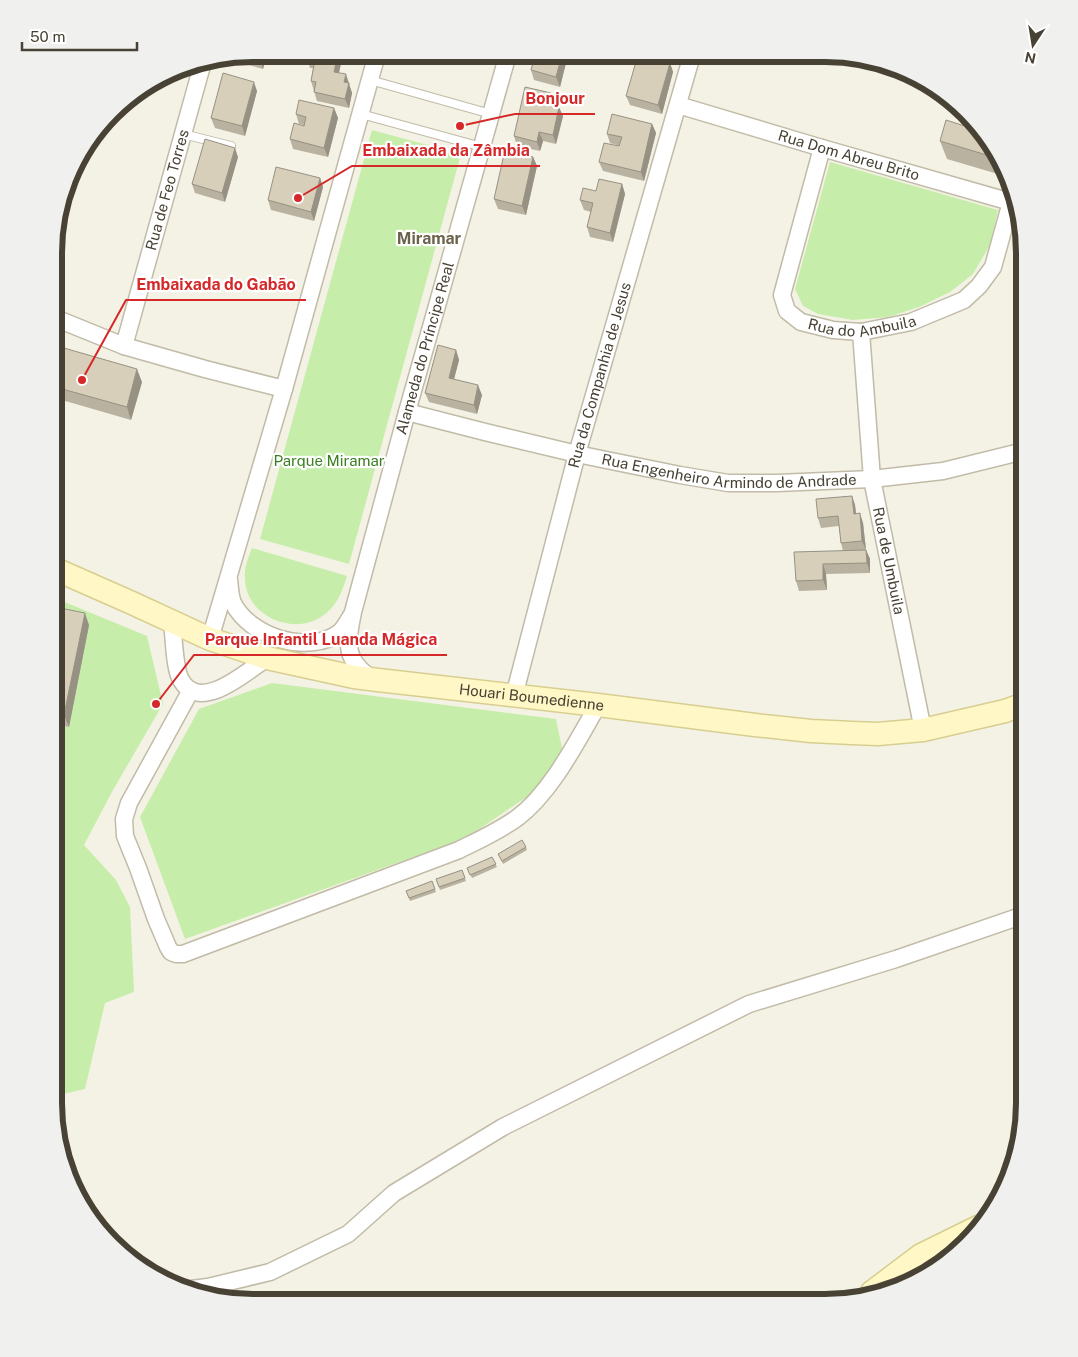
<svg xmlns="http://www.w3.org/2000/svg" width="1078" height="1357" font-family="'Public Sans',sans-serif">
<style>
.green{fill:#c7edaa}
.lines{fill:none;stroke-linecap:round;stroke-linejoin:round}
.lane-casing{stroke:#c1bba7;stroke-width:10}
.street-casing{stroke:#c1bba7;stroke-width:19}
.secondary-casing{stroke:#d8ce90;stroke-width:25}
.lane{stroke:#fff;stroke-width:8}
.street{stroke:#fff;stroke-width:16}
.secondary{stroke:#fff7c5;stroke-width:22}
.wall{fill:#b9b2a0}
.shaded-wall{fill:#969182}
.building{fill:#d7cfba;stroke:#969182}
.labels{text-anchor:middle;stroke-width:4.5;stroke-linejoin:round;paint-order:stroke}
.street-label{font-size:15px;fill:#484234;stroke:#fff}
.park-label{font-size:15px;fill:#3a7f21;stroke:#fff}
.neighbourhood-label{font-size:16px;font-weight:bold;fill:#6b624a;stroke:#fff}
.rim{fill:none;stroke:#484234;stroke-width:6}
.leader{fill:none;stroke:#d62828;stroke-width:2}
.callout-dot{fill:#d62828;stroke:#fff;stroke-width:2}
.callout-label{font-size:16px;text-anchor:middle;font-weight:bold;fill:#d62828;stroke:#fff;stroke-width:4.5;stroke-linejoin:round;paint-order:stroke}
</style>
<rect width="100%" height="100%" fill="#f4f2e5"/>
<path class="green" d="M372,130L461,154L349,564L260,539Z
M830,162L998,210L990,245L973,274L950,292L919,307L888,317L853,320L818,314L803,306L795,289Z
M252,548L347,576C342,592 336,608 321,617C291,636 245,615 245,578C244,568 248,558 252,548Z
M55,598L147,636L163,704L113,790L84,845L116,880L130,907L134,992L105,1003L85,1089L54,1096Z
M272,683L556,719L564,758L528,796L466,838L185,939L140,817L199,709Z"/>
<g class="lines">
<g class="lane-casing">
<path id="lane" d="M370,80L491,114
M361,114L482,147
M183,134L231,146"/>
</g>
<g class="street-casing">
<g id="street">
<path id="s1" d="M678,105L822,148L1018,204"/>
<path id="s2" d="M822,148L782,295L787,311L801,322L833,330L861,332L911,322L964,300L979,286L993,267L1011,202"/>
<path d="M55,318L124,346L205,369L284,389"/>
<path id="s3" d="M861,332L872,479L923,730"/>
<path id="s4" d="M124,346L203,62"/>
<path id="s5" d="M407,412L485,432L577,454L680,475L728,483H777L872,479L943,471L1024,451"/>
<path d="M229,580C230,587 230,596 233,603C250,637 309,656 340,632C344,628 348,621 351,616"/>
<path d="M172,622C174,636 174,668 181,680C200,714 246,672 267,658"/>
<path d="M210,639L284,389L377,54"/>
<path id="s6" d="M374,679C361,673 349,659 349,645C348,634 351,623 353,612L407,412L508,54"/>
<path d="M191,690L129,803L124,819L125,836L138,868L156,919L168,947L171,952L176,954H183L459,850C479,840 499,831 517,818C551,793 577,741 598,705"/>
<path id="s7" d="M514,696L577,454L692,55"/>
<path d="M183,1290L208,1287L270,1272L348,1234L394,1193L503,1127L749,1004L896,959L1024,915"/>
</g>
</g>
<g class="secondary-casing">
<g id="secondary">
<path id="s8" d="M55,569L132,603L210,639L267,658L354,677L378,680L598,705L755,725L811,731L852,733L878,734L923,730L1005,711L1024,704"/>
<path d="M872,1292L921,1255L978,1227"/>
</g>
</g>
<use href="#lane" class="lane"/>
<use href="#street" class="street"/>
<use href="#secondary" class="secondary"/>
</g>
<path class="wall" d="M253,54H264L266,59L263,69L234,61L232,57Z
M535,55H568L560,87L534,80L531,70Z
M307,58L342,59L339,73L350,84L349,85L352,93L349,108L317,101L311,81L313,68H310Z
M670,63L673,72L662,114L630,105L626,96Z
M257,91L245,136L215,128L211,118Z
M551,93L554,103V105L563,116L556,144L543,141L540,151L517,146L514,136Z
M334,108L338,118L328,157L293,149L290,139L304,125L299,124L296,114Z
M652,124L656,133L644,181L603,171L599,162L620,146L610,143L607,134Z
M940,141L998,154L1008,177L947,159Z
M238,157L225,202L195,193L192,184Z
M533,157L537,166L526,215L498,209L494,199Z
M320,178L323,187L314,221L271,210L268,200Z
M622,184L625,194L613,242L590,237L587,227L591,212L584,210L580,200L596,191Z
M456,350L459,360L454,379L482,395L477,414L429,402L425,393Z
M55,352L142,382L131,420L55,398Z
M852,496L855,505L856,514L863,523L866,550L870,559V573L826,574L827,590L799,591L796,581L843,551L841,543L839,526L821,528L818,518Z
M55,607L89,625L69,727L55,724Z
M526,847L527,850L503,864L498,854Z
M492,857L497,867L472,878L467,868Z
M462,870L466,881L440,890L436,879Z
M432,881L436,892L410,901L406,891Z"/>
<path class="shaded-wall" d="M261,54H264L266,59L263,69L260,59Z
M337,54H340L342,59L337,81L334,72Z
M562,55H568L560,87L556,77Z
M670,63L673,72L662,114L658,105Z
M346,74L352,93L349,108L345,99L344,82Z
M254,82L257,91L245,136L242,126Z
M551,93L554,103L552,114L548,104Z
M559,107L563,116L556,144L553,135Z
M334,108L338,118L328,157L324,148Z
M652,124L656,133L644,181L641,172Z
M539,132L543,141L540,151L537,142Z
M235,148L238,157L225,202L222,193Z
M533,157L537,166L526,215L522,206Z
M320,178L323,187L314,221L311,212Z
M622,184L625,194L613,242L610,233Z
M456,350L459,360L452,387L449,378Z
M137,369L142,382L131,420L127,407Z
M478,385L482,395L477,414L474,405Z
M852,496L855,505L857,523L854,514Z
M860,513L863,523L866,550L862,541Z
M866,550L870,559V573L867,563Z
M823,564L826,574L827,590L823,580Z
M85,613L89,625L69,727L64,715Z"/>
<path class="building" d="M253,54H261L260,59L244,55Z
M308,54H338L334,72L346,74L344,82L349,83L345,99L314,92L316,82L311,81L315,60L307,58Z
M535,55H562L556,77L531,70Z
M638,55H641L670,63L658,105L626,96Z
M223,73L254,82L242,126L211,118Z
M525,87L551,93L548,104L559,107L553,135L539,132L537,142L514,136Z
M299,100L334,108L324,148L290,139L294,123L304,126L306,117L296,114Z
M612,114L652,124L641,172L599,162L604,143L619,146L622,137L607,134Z
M946,120L974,129L998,154L1000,159L940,141Z
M205,139L235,148L222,193L192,184Z
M505,150L533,157L522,206L494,199Z
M276,167L320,178L311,212L268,200Z
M599,179L622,184L610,233L587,227L593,203L580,200L583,188L596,191Z
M438,345L456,350L449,378L478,385L474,405L425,393Z
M57,346L137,369L127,407L55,387V352Z
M852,496L854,514L860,513L862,541L841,543L838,516L818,518L816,499Z
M866,550L867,563L823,564V580L796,581L794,552Z
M55,607L85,613L64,715L55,713Z
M522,840L526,847L502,861L498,854Z
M492,857L496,864L470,875L467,868Z
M462,870L465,878L439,887L436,879Z
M432,881L435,889L409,898L406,891Z"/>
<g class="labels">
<g class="street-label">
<text dy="5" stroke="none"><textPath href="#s1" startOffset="178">Rua Dom Abreu Brito</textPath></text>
<text dy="5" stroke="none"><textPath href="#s4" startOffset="162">Rua de Feo Torres</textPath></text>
<text dy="5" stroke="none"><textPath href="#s2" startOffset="249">Rua do Ambuila</textPath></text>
<text dy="5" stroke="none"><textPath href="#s6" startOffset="351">Alameda do Príncipe Real</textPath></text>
<text dy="5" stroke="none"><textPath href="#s7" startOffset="332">Rua da Companhia de Jesus</textPath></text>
<text dy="5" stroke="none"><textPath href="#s5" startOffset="329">Rua Engenheiro Armindo de Andrade</textPath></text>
<text dy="5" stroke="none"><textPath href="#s3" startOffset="231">Rua de Umbuila</textPath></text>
<text dy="5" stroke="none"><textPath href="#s8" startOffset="498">Houari Boumedienne</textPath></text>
</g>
<g class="park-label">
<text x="329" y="466">Parque Miramar</text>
</g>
<g class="neighbourhood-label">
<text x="429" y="244">Miramar</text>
</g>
</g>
<path d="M0 0H1078V1357H0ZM253 62H825A191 191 0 0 1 1016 253V1103A191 191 0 0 1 825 1294H253A191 191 0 0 1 62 1103V253A191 191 0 0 1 253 62Z" fill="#f0f0ef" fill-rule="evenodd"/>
<path class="rim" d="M253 62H825A191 191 0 0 1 1016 253V1103A191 191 0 0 1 825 1294H253A191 191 0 0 1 62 1103V253A191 191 0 0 1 253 62Z"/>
<path class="leader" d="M460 126L515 114H595M298 198L352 166H540M82 380L126 300H306M156 704L194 655H447"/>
<g class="callout-dot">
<circle cx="460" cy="126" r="5"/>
<circle cx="298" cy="198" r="5"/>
<circle cx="82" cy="380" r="5"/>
<circle cx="156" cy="704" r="5"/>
</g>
<g class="callout-label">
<text x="555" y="104">Bonjour</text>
<text x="446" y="156">Embaixada da Zâmbia</text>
<text x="216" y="290">Embaixada do Gabão</text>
<text x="321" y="645">Parque Infantil Luanda Mágica</text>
</g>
<g transform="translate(1033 45) rotate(192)" stroke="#ffffff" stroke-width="4" paint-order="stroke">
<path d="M0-4L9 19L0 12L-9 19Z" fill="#484234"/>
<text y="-8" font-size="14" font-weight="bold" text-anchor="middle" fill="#484234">N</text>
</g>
<path d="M22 42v8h115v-8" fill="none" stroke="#484234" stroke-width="2.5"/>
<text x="30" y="42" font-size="15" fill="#484234" stroke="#ffffff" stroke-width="4" paint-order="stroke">50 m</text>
</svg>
